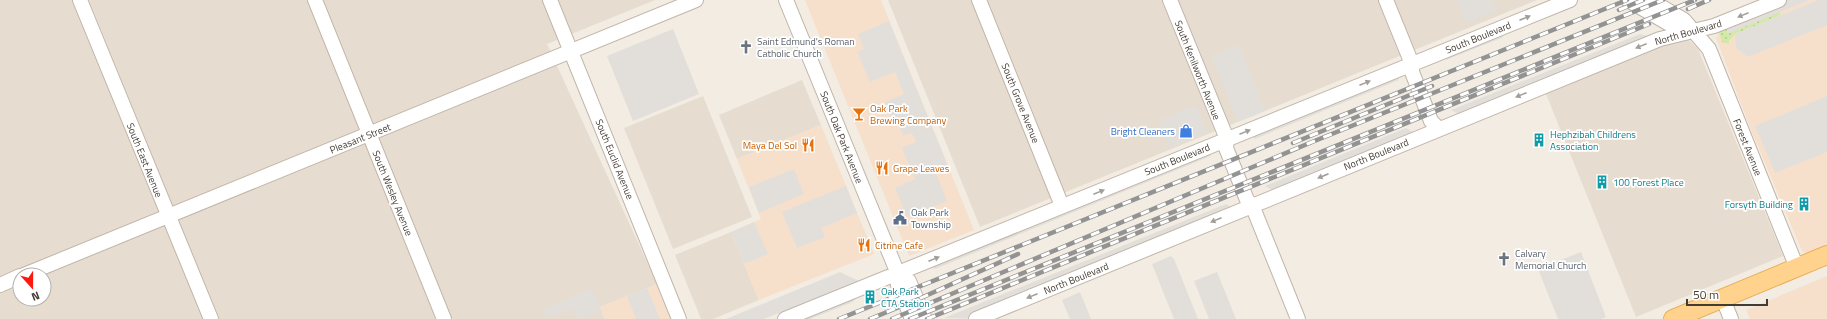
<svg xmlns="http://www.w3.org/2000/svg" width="1827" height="319" font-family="'Titillium Web',sans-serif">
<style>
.residential{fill:#e6ddd0;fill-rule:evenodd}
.commercial{fill:#f6e0cb}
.garden{fill:url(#garden-dots)}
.parking{fill:#e2dfdb}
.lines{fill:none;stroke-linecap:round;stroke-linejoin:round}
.minor-casing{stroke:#c1b5a8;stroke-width:16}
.major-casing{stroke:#e9af59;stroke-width:20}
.minor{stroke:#fff;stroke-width:14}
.major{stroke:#ffd38e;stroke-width:18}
.rail-casing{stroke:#939393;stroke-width:4.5}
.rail{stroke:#fff;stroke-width:3;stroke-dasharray:9;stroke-linecap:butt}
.oneway{fill:#a29d98}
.labels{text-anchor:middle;stroke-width:3.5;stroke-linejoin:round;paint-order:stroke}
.street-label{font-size:10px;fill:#443b32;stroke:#fff}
.worship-label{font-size:10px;fill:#5b616d;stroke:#fff;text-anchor:start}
.food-label{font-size:10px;fill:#c56008;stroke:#fff;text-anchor:start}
.shop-label{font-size:10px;fill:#366cbe;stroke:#fff;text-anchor:end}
.culture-label{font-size:10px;fill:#0d838f;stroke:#fff;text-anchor:start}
.service-label{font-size:10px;fill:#4e5e75;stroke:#fff;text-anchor:start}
</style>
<defs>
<pattern id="garden-dots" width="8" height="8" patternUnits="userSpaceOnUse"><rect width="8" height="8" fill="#d3e9a8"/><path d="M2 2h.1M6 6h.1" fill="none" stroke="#b6c991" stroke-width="1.8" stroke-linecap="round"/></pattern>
</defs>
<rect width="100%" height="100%" fill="#f2ece2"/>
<path class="residential" d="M0,0H73L203,319H0ZM20,275H44V299H20Z
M89,0H655L547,44L657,284L600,307L605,319H219Z
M888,0H1537L980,227Z
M1677,38L1689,40L1698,49L1783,256L1636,317L1546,94Z
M802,80L821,125L737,159L719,115Z
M703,96L752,217L673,249L624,128Z
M731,232L759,300L713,319H701L675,255Z"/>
<path class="commercial" d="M805,0H881L974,230L909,256Z
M1810,0H1827V249L1807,254L1802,251L1751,130L1716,38L1722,28L1727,33Z
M821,125L874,254L759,300L731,232L761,219L737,159Z
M1827,276V319H1750L1746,310Z
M657,284L672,319H605L600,307Z"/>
<path class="garden" d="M1779,12L1781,15L1735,34L1729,41V44L1722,42L1719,32L1722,28L1729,25L1727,33Z"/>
<path class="parking" d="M1457,0H1492L1497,11L1467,23Z
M1779,0H1810L1727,34L1729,25Z
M1818,0H1827V25L1748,57L1736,48L1735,34Z
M889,21L948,166L935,171L947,201L907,217L895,188L915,179L902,148L916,142L912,133L903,136L896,118L891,117L885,102L904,94L895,72L870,82L857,52L864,49L858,34Z
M673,29L699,94L633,121L607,56Z
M1492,32L1504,37L1446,60L1436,54Z
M1640,34L1660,39L1466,118L1451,110Z
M1239,45L1265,111L1238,122L1212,56Z
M1395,71L1399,80L1255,139L1246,131Z
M1827,96V152L1775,173L1755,126Z
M1196,105L1207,133L1170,148L1159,120Z
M1406,128L1420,136L1279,194L1265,186Z
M1212,145L1211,156L935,269L921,264Z
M794,169L804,194L759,213L749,187Z
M846,186L857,213L821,228L825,237L797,248L782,212Z
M1226,204L1239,211L976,319L944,318Z
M754,222L768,254L744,264L731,232Z
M1581,252L1606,317L1601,319H1558L1538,269Z
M1171,256L1174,259L1198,319H1174L1152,264Z
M840,272L859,281L764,319H726Z
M1217,272L1236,319H1209L1194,281Z
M647,288L660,319H636L627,296Z
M592,289L601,311L578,319L573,308L547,318L543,309Z
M1080,292L1091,319H1070L1062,300Z
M859,295L853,302L810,319H801Z"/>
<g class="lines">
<g class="minor-casing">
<path id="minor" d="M80,0L211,319
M315,0L444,319
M550,0L679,319
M786,0L898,274V285L912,319
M979,0L1062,206
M1170,0L1227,139L1226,148L1247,200L1252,205L1298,319
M1386,0L1412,64V72L1431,121L1438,128
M1628,0L1671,25L1690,30
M1650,0L1684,20L1709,49L1797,268
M898,274L909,281L925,319
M24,275L696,0
M0,285L20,276
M1723,299L1731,319
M785,319L1570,0
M976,319L1660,39L1714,26L1779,0"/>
</g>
<g class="major-casing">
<path id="major" d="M1673,319L1827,255"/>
</g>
<use href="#minor" class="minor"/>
<use href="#major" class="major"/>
<g class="rail-casing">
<path id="rail" d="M1688,9L1709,0
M1619,10L1643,0
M1293,143L1432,86
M839,319L1627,0
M870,319L921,298L1018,254
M892,319L1312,142L1663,0
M910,319L1695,0
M927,319L1649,24"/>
</g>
<use href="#rail" class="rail"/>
</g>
<defs><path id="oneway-solid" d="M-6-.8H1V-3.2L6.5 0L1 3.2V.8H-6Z"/></defs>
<g class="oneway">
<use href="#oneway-solid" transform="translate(1743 15) rotate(158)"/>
<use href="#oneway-solid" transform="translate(1525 18) rotate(-22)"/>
<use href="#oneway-solid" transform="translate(1641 46) rotate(158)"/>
<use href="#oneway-solid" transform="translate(1365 83) rotate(-22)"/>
<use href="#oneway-solid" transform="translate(1521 95) rotate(158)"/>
<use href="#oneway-solid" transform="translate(1245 132) rotate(-22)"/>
<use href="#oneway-solid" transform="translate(1323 176) rotate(157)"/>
<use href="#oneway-solid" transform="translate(1099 192) rotate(-22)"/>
<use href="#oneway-solid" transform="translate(1216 220) rotate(158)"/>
<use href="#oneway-solid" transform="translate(934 259) rotate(-22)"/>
<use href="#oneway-solid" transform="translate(1032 296) rotate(158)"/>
</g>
<defs>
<g id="church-bare" transform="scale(1.08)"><path d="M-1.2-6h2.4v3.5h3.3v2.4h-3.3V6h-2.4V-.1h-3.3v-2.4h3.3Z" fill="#6b7280" stroke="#fff" stroke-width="2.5" paint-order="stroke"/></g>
<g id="bar-bare" transform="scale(1.08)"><path d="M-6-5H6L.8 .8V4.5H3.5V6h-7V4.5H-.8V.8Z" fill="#e8710a" stroke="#fff" stroke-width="2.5" paint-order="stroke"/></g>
<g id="shop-bare" transform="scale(1.08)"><path d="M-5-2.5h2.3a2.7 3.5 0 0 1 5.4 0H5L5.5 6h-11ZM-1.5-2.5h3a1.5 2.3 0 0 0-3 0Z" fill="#3f7fe0" stroke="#fff" stroke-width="2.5" paint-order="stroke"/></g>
<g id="building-bare" transform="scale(1.08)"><path d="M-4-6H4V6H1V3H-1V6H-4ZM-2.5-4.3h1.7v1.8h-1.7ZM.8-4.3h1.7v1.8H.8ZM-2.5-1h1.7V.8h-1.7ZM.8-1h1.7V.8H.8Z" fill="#0f9aa8" stroke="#fff" stroke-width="2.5" paint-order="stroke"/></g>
<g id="restaurant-bare" transform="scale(1.08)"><path d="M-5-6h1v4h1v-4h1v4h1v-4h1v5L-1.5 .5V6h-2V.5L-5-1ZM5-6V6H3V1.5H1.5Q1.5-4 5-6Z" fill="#e8710a" stroke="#fff" stroke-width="2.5" paint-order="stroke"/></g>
<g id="civic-bare" transform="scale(1.08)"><path d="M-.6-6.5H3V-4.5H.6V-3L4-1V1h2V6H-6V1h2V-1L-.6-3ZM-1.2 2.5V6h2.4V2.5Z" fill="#5c6f8a" stroke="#fff" stroke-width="2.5" paint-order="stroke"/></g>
</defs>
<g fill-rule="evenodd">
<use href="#church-bare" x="746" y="47"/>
<use href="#bar-bare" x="859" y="114"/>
<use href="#shop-bare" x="1186" y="131"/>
<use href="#building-bare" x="1539" y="140"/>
<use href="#restaurant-bare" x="808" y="145"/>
<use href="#restaurant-bare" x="882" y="168"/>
<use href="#building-bare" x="1602" y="182"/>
<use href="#building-bare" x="1804" y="204"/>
<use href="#civic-bare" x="900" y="218"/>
<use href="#restaurant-bare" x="864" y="245"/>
<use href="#church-bare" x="1504" y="259"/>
<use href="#building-bare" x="870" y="297"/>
</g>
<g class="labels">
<g class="street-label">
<text transform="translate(1688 32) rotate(-16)" y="4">North Boulevard</text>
<text transform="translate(1478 37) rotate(-22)" y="4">South Boulevard</text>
<text transform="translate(1198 70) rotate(68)" y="4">South Kenilworth Avenue</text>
<text transform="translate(1021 103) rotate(68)" y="4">South Grove Avenue</text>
<text transform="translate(842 137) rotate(68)" y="4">South Oak Park Avenue</text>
<text transform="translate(360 138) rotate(-22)" y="4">Pleasant Street</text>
<text transform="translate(1748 147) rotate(68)" y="4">Forest Avenue</text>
<text transform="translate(1376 154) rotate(-22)" y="4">North Boulevard</text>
<text transform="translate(615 159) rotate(68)" y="4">South Euclid Avenue</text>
<text transform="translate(1177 159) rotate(-22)" y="4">South Boulevard</text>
<text transform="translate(145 160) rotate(68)" y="4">South East Avenue</text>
<text transform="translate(393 193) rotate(68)" y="4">South Wesley Avenue</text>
<text transform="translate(1076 278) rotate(-22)" y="4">North Boulevard</text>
</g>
<g class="worship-label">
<text x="757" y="45">Saint Edmund's Roman<tspan x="757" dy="12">Catholic Church</tspan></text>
<text x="1515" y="257">Calvary<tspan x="1515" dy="12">Memorial Church</tspan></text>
</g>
<g class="food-label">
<text x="870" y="112">Oak Park<tspan x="870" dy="12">Brewing Company</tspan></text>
<text x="797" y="149" text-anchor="end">Maya Del Sol</text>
<text x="893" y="172">Grape Leaves</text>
<text x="875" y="249">Citrine Cafe</text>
</g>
<g class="shop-label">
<text x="1175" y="135">Bright Cleaners</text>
</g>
<g class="culture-label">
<text x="1550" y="138">Hephzibah Childrens<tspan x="1550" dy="12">Association</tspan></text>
<text x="1613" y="186">100 Forest Place</text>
<text x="1793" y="208" text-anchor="end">Forsyth Building</text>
<text x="881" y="295">Oak Park<tspan x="881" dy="12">CTA Station</tspan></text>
</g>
<g class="service-label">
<text x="911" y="216">Oak Park<tspan x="911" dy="12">Township</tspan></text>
</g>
</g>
<g transform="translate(32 287) rotate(159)"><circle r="19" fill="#ffffff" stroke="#b4b1ad"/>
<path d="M0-3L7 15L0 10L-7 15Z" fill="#ff180c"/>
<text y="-6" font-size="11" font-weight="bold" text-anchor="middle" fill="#443b32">N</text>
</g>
<path d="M1687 299v6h80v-6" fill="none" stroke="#443b32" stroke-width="2"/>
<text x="1693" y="299" font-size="12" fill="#443b32" stroke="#ffffff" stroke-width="3" paint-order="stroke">50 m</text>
</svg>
